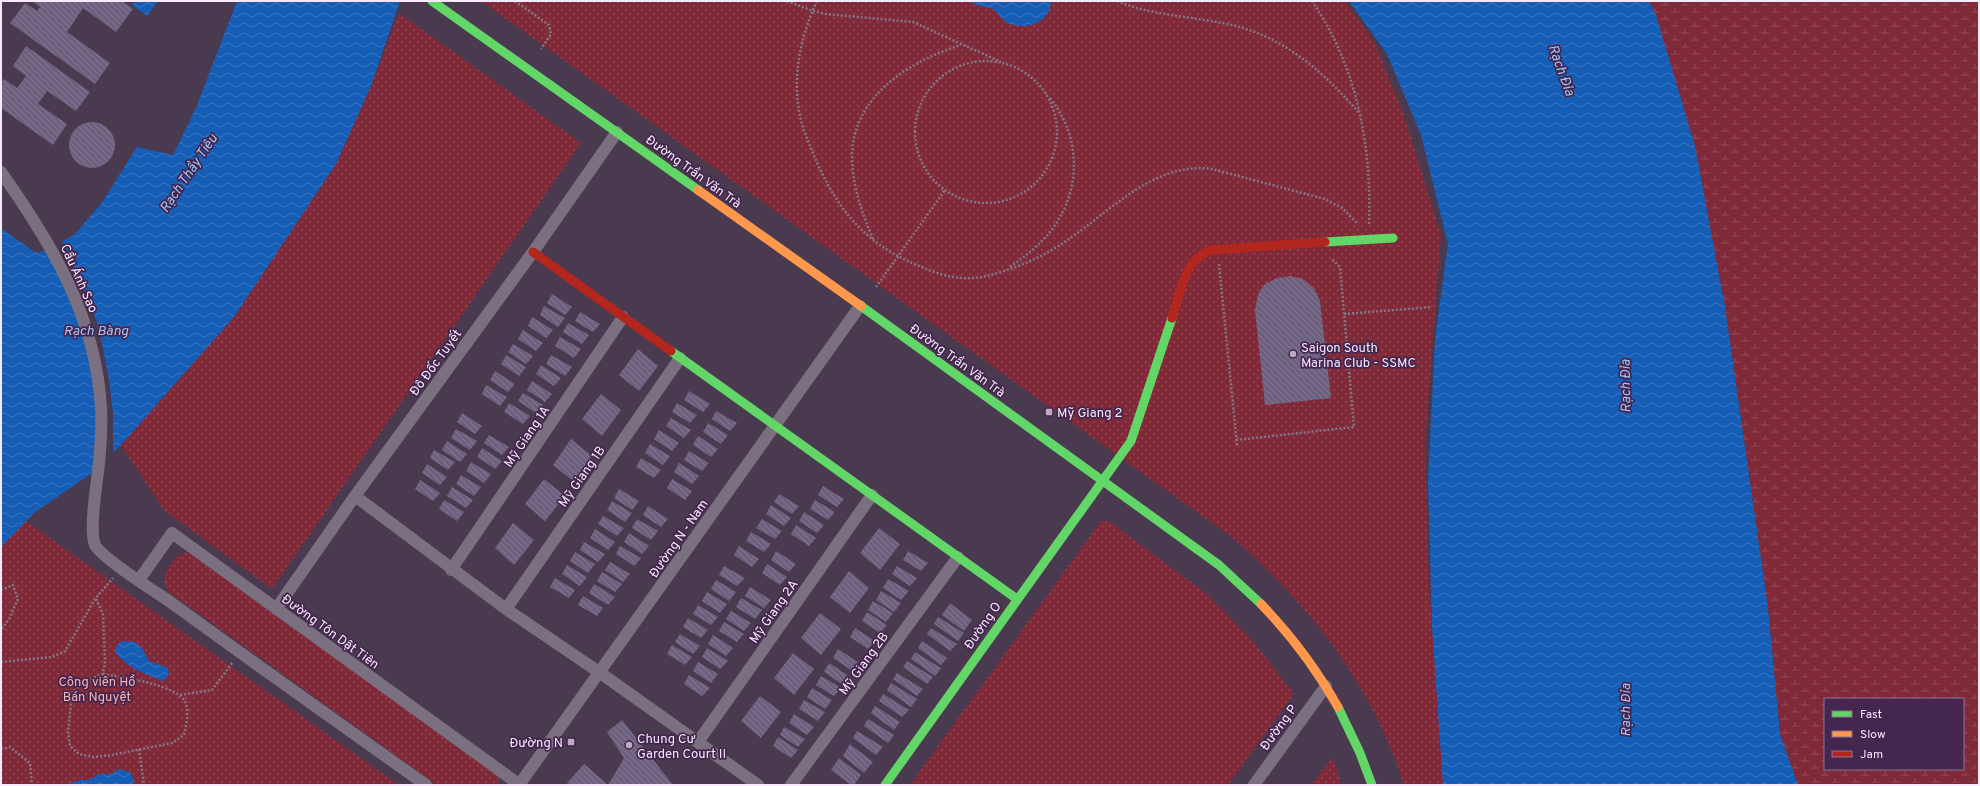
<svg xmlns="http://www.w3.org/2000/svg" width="1980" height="786" font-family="Overpass,sans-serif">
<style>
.grass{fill:url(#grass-dots)}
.wetland{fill:url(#wetland-marsh);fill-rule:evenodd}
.water{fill:url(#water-waves)}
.pier{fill:#4a3a50}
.building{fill:url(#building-back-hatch)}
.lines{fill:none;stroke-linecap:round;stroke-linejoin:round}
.path{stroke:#827786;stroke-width:2.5;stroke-dasharray:2 2;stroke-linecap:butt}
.street{stroke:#7b7080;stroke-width:12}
.fast{stroke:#63d668;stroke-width:9}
.slow{stroke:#ff974d;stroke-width:9}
.jam{stroke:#b3261e;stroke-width:9}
.poi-dot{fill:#bbacc1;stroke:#44264e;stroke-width:1.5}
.labels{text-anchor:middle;stroke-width:3.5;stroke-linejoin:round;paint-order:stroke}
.street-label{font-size:13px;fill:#f8e9fe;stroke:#44264e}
.poi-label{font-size:13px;fill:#f8e9fe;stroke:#44264e;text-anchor:start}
.park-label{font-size:13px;fill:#f6b4b6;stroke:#44264e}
.water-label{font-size:14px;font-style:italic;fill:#a2c4f5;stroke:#44264e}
</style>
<defs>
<pattern id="grass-dots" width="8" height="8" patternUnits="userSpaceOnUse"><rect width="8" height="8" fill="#802a39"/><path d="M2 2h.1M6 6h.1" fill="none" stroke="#934957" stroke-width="1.8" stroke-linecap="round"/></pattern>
<pattern id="wetland-marsh" width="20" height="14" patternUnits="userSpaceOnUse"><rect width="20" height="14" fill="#802a39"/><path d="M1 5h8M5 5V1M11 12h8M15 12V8" fill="none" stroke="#934957"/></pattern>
<pattern id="water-waves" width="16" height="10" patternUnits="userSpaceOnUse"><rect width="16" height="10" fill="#165db6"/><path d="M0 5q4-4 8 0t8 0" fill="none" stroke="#3974c1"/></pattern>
<pattern id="building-back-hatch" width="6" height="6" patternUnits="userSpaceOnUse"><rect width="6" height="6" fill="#6e607f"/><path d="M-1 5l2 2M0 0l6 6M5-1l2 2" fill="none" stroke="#837792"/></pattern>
</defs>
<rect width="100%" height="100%" fill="#4a3a50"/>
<path class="grass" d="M481,1H1345L1374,41L1404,115L1441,235L1425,442L1429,588L1445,785H1404C1373,686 1310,605 1233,538Z
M399,13L581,143L272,589L164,510L121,445L234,317L336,164L371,86Z
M26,521L399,785H1V547Z
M1101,521L1110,522L1207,594L1253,641L1294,694L1228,785H910Z
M185,553H190L497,774L499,778L498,785H437L169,592C158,579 171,557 185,553Z
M1333,757L1341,785H1311Z"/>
<path class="wetland" d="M1649,1H1979V785H1798L1780,734L1768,608L1725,307ZM1825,699H1963V769H1825Z"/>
<path class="water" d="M135,1H158L147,16L132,5Z
M237,1H400L371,86L336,164L234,317L121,445L92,473L34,513L1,547V228L33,251L39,253L74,235L101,204L137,147L173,155L196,108Z
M970,1H1051C1051,23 1024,32 1006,22C1001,19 998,12 993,9C985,5 979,8 970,1Z
M1349,1H1649L1656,15L1695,146L1725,307L1768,608L1780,734L1798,785H1443L1432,626L1428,482L1435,339L1448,244L1421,135L1387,54Z
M122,641L135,642L142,648L149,661L168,668L169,674L163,681C145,674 127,668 115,652L117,645Z
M119,769L130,772L135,782L129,785H66L80,780H89L99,774H111Z"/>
<path class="pier" d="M61,239L85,289L99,328L109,380L113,414V456L94,473L97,396L82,327L46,247Z"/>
<path class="building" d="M32,1H122L133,9L116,32L83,8L67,32L110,63L95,84L10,23L25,3L37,11L40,7Z
M26,46L90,92L76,111L47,91L38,104L67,124L53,145L1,108V83L4,79L17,88L26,76L13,66Z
M69 145a23 23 0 1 1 46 0a23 23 0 1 1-46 0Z
M1290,276L1303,279L1314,288L1320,301L1331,398L1265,405L1255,310L1258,294L1265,284L1277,278Z
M552,294L572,307L565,315L547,303Z
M544,306L565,318L558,327L540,315Z
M580,312L600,324L593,332L575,321Z
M532,317L553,330L546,338L528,326Z
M568,323L589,335L582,344L563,332Z
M523,330L543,343L536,351L518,339Z
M560,337L581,349L574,358L555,346Z
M513,344L533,356L526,364L508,352Z
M638,349L658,366L639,391L619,375Z
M506,355L526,367L519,376L501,364Z
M551,355L572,367L565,376L546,364Z
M541,365L561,378L554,386L536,374Z
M495,371L515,384L508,392L490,380Z
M532,381L552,394L545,402L527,390Z
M486,385L507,397L500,406L482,394Z
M689,391L710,404L703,412L684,400Z
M523,393L543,405L536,413L518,401Z
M601,394L621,410L602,436L582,419Z
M509,403L530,416L523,424L504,412Z
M677,403L697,415L690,423L672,412Z
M716,411L737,423L730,431L712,419Z
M462,413L482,426L475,434L457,422Z
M671,418L691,430L684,438L666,426Z
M708,423L728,435L721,444L703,432Z
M456,429L477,441L470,450L451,438Z
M659,430L679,443L672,451L654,439Z
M489,435L509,447L502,455L484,443Z
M698,436L718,449L711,457L693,445Z
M571,439L592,456L573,481L553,465Z
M447,441L467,454L460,462L442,450Z
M650,444L670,456L663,465L645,453Z
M482,448L502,461L495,469L477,457Z
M434,450L455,462L448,470L430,458Z
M689,451L709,463L702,471L684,460Z
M641,458L661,470L654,478L636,467Z
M471,462L491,474L484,483L466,471Z
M679,463L699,476L692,484L674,472Z
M427,464L447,477L440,485L422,473Z
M461,475L481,487L474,496L456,484Z
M544,479L565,496L545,521L525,504Z
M672,479L692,491L685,500L667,488Z
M420,480L440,493L433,501L415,489Z
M823,486L844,499L837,507L818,495Z
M452,487L473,500L466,508L447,496Z
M619,489L639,501L632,510L614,498Z
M779,494L799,506L792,514L774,502Z
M444,500L464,512L457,521L439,509Z
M815,500L835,512L828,520L810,509Z
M612,501L632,513L625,522L607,510Z
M771,505L791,518L784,526L766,514Z
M648,506L668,519L661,527L643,515Z
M804,512L824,525L817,533L799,521Z
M603,516L624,528L617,536L598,524Z
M637,519L658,531L651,540L632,528Z
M762,519L782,531L775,539L756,528Z
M513,523L534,540L514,565L495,548Z
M796,525L816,538L809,546L791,534Z
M879,528L900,544L880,570L860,553Z
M595,529L615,542L608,550L590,538Z
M751,532L771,544L764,552L746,541Z
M629,533L649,546L642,554L624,542Z
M584,542L605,554L598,562L580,550Z
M620,546L641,558L634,566L616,554Z
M739,546L759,559L752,567L734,555Z
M776,551L796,564L789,572L771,560Z
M908,551L928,563L921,571L903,560Z
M575,552L595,564L588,573L570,561Z
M610,562L630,574L623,582L605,570Z
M767,564L787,577L780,585L762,573Z
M567,565L587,577L580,586L562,574Z
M724,566L745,578L737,586L719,575Z
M897,566L917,578L910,586L892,574Z
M849,571L869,588L850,613L830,597Z
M602,572L622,584L615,592L597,581Z
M555,578L575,590L569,598L550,587Z
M888,579L909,591L901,600L883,588Z
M716,580L736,592L729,601L711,589Z
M594,584L615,597L608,605L589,593Z
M750,587L771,600L764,608L745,596Z
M881,591L901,603L894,612L876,600Z
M707,592L727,604L720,613L702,601Z
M583,596L603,608L597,616L578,605Z
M741,598L762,610L755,619L736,607Z
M873,601L893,613L886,622L868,610Z
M950,603L972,620L964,631L942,615Z
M698,605L718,617L711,625L693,614Z
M731,611L751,623L744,631L726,619Z
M867,612L887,625L880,633L862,621Z
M820,613L841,629L821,655L801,638Z
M938,617L964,633L958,641L934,624Z
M688,618L708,630L701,638L683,627Z
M724,622L744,634L737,642L719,631Z
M855,628L875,641L868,649L850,637Z
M931,628L957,644L950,651L927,634Z
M680,634L700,646L693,654L675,642Z
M713,635L733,648L726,656L708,644Z
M922,641L947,658L941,665L918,648Z
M672,645L692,657L685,665L667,654Z
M707,648L728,661L720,669L702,657Z
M838,649L858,662L851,670L833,658Z
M915,652L941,668L935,676L911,659Z
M793,653L814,669L794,695L774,678Z
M907,661L933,677L927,684L903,667Z
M698,662L718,674L711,683L693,671Z
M829,663L849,676L842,684L824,672Z
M897,673L923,689L917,696L893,679Z
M689,675L710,688L702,696L684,684Z
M821,676L841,688L834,696L816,685Z
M891,683L917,699L911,707L887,690Z
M812,688L832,700L825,709L807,697Z
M883,694L909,710L902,717L879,701Z
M760,696L781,712L761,738L741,721Z
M804,700L825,712L818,721L799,709Z
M875,706L900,722L894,730L871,713Z
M794,714L814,727L807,735L789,723Z
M868,719L894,735L888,743L864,726Z
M622,720L673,785H608L624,758L607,732Z
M784,727L805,739L798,747L780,735Z
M857,731L883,747L876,755L853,738Z
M778,737L798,750L791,758L773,746Z
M850,744L873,762L864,773L843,756Z
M839,758L861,775L854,785H851L831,770Z
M584,764L606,783V785H571L567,783Z"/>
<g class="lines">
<path class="path" d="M515,1L549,25L551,34L541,49
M787,1L813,11L826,14L913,22L1001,62
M817,1C800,37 791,81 801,120C805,136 812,150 818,165C840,213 868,245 917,265C939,275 962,282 986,276C1013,270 1043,257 1066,241C1110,212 1154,161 1212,169L1325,199L1342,208L1358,224
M1117,1C1150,15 1187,16 1222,23C1280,33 1322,70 1359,113
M1312,1C1357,66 1372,147 1369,225
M915 132a71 71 0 1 1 142 0a71 71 0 1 1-142 0Z
M873,239C862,213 852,185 852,157C852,96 910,61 961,45
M1219,264L1237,445
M1010,267C1026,256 1042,243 1053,228C1082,188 1081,135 1049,97
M876,287L945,190
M1344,314L1432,307
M1236,440L1354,427L1340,267L1331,258
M1,590L13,585L18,599L9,619L1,630
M96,599L103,614L105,662L103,674
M1,662L52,657L65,651L95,599L113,578
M103,674C121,677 181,685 186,704C189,714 186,725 184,735L172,743L112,755L93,757L79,754L70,746L68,732L72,693L85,681Z
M180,695L212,690L233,662
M1,749L10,747L30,763L32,785
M139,749L144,785"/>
<path class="street" d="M1,172C52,244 96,317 101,408C102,422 101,438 100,452C99,473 88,528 95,545C102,558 154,591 169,601C254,663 340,724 426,785
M355,496L506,609L599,672L758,785
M451,570L623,317
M139,580L172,533L520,785
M276,609L355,496L533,252L617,132
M506,609L680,358
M698,742L872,495
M519,785L860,306
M791,785L958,557
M1254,785L1326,686"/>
<path class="fast" d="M432,1L698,190
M1325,242L1393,238
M861,306L1219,565L1261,604
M671,351L1017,599
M1338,707L1360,753L1372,785
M885,785L1131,441L1172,318"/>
<path class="slow" d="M698,190L861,306
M1261,604C1291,635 1317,670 1338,707"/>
<path class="jam" d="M533,252L671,351
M1172,318C1180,294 1184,259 1211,250L1325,242"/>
</g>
<g class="poi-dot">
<circle cx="1293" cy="354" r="4"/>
<rect x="1045" y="408" width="8" height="8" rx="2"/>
<rect x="567" y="738" width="8" height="8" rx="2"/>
<circle cx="629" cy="745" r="4"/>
</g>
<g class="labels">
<g class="street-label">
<text transform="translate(694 171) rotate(36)" y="5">Đường Trần Văn Trà</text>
<text transform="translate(80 278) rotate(66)" y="5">Cầu Ánh Sao</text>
<text transform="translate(958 360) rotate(36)" y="5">Đường Trần Văn Trà</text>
<text transform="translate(435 362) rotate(-54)" y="5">Đô Đốc Tuyết</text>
<text transform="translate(526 436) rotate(-56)" y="5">Mỹ Giang 1A</text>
<text transform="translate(581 476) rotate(-55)" y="5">Mỹ Giang 1B</text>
<text transform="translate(678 538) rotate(-55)" y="5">Đường N - Nam</text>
<text transform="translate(773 611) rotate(-55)" y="5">Mỹ Giang 2A</text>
<text transform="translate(982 625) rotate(-55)" y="5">Đường O</text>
<text transform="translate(331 631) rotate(36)" y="5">Đường Tôn Dật Tiên</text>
<text transform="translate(863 663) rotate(-54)" y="5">Mỹ Giang 2B</text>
<text transform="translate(1278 727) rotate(-54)" y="5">Đường P</text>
</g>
<g class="poi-label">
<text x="1301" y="352">Saigon South<tspan x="1301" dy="15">Marina Club - SSMC</tspan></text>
<text x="1057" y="417">Mỹ Giang 2</text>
<text x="637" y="743">Chung Cư<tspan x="637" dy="15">Garden Court II</tspan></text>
<text x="563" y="747" text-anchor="end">Đường N</text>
</g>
<g class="park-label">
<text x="97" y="686">Công viên Hồ<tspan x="97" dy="15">Bán Nguyệt</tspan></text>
</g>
<g class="water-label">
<text transform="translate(1562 70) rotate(70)" y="5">Rạch Đỉa</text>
<text transform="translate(188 173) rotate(-56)" y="5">Rạch Thầy Tiêu</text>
<text x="96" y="335">Rạch Bàng</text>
<text transform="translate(1625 386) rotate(-91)" y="5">Rạch Đỉa</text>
<text transform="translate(1625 710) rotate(-90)" y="5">Rạch Đỉa</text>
</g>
</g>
<rect width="1980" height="786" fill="none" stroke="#f8e9fe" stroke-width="4"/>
<rect x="1824" y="698" width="140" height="72" fill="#44264e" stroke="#8c7494"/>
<rect x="1832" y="711" width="20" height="6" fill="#63d668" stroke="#8c7494"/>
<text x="1860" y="718" font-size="12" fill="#f8e9fe">Fast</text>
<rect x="1832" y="731" width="20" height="6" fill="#ff974d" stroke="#8c7494"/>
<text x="1860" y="738" font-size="12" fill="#f8e9fe">Slow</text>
<rect x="1832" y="751" width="20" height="6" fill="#b3261e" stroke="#8c7494"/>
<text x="1860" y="758" font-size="12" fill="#f8e9fe">Jam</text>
</svg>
